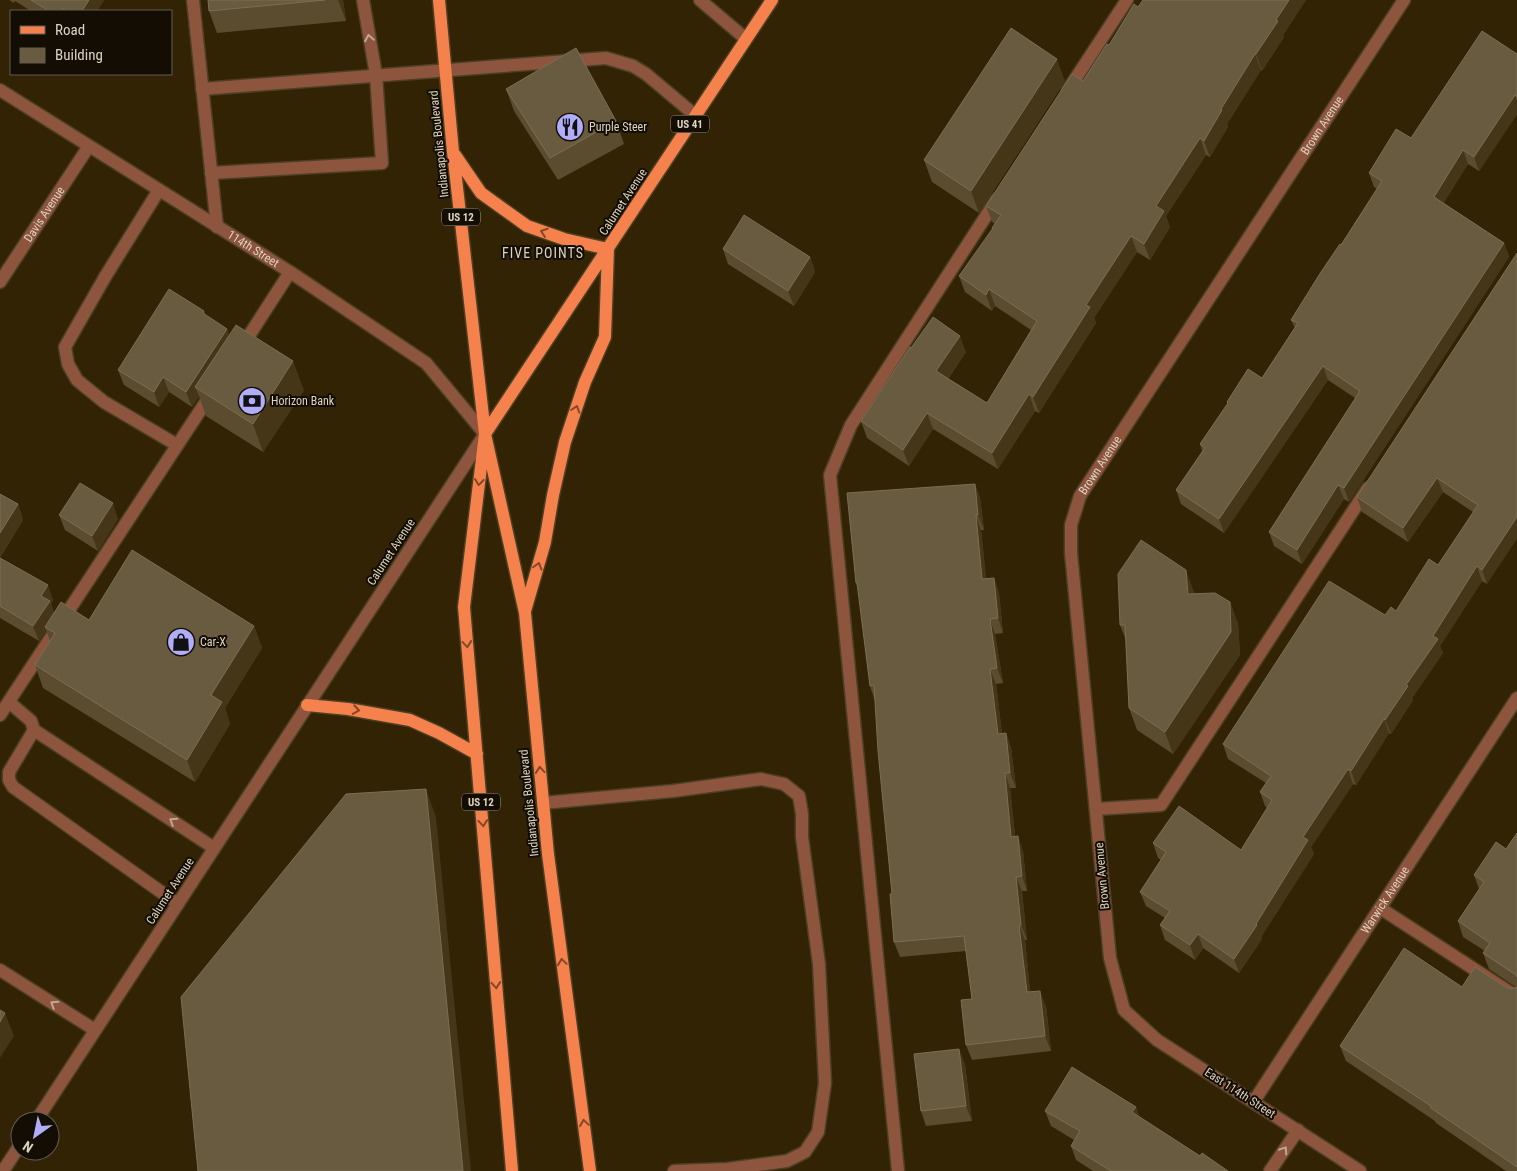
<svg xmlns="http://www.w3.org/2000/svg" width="1517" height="1171" font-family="'Roboto Condensed',sans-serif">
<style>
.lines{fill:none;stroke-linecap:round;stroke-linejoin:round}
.minor-casing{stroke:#4d3f23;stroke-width:15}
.major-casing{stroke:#4d3f23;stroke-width:15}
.minor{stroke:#8d553d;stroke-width:12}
.major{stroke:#f5814c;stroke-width:12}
.wall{fill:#5b4c2f}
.shaded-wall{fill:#443617}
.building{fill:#695b3f;stroke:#7b6e54}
.oneway{stroke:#c1a894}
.oneway2{stroke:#844728}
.labels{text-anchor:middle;stroke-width:4;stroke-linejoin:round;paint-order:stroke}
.shield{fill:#130d03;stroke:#a09889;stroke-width:1}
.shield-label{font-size:11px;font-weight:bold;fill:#ddd4c3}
.street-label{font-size:12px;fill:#ddd4c3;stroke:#130d03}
.poi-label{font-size:12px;fill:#ddd4c3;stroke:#130d03;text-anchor:start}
.neighbourhood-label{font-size:14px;letter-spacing:1px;fill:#ddd4c3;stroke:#130d03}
</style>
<rect width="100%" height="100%" fill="#312304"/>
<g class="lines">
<g class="minor-casing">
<g id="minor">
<path d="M193,0L217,227"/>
<path d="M700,0L746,39"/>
<path d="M202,89L606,58L633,66L646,74L696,116"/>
<path id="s1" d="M0,90L290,272L426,363L485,434L36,1121"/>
<path d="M1068,90L1127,0"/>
<path d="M211,173L382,163L376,75L363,0"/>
<path d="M159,190L105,277L65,347L68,364L77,380L104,402L177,445"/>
<path id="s2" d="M0,282L89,146"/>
<path d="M241,348L290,272"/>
<path d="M9,702L31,721L34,730L214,848"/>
<path d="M0,715L211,394"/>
<path d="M34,730L9,772V780L13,787L178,904"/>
<path d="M543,803L673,791L761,779L784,784L799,796L802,814V837L819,964L825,1083L818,1132L805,1152L787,1161L727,1169L674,1171"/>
<path d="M1096,809L1161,805L1368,488"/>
<path d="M1380,908L1517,997"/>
<path d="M0,970L95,1030"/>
<path id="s3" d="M1254,1101L1517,698"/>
<path d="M3,1171L20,1145"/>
<path d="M898,1171L830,475L851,425L997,199"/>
<path d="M1270,1171L1298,1130"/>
<path id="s4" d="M1360,1171L1157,1040L1124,1010L1110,958L1071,553V525L1080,496L1404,0"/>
</g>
</g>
<g class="major-casing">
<path id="major" d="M439,0L453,152L485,434L525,613L548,854L590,1171
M455,155L481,193L527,226L564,239L608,249
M525,611L545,542L553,495L565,442L585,382L605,337L608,249
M307,705L348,709L410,720L439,733L477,754
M512,1171L464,607L485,434L772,0"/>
</g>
<use href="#minor" class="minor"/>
<use href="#major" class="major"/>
</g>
<path class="wall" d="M9,0H104L97,11H31L15,1L14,3Z
M208,0H343L346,21L217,33L209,11Z
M1143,0H1306L1283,35L1284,37L1262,71L1261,70L1227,124L1228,127L1210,157L1206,155L1166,216L1170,227L1150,260L1137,252L1094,318L1096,323L1039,413L1035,411L998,469L933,429L909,466L867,438L861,421L911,348L966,352L948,379L987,403L1031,330L995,306L992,311L965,292L959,276L993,229L992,228L995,224L992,222L986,206L1083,81Z
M1517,54V114L1479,171L1468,164L1443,203L1504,243L1509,257L1349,502L1344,499L1302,564L1274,546L1269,532L1355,398L1328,380L1224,533L1181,504L1176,490L1202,451L1200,444L1228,403L1227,402L1262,378L1295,328L1291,320L1341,245L1377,189L1374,187L1369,173Z
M1065,81L979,213L932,182L924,160Z
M506,89L616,121L624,144L558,180L514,111Z
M723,249L810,257L815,272L794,306L728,264Z
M1517,253L1487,584L1482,581L1440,646L1443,653L1412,698L1413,700L1391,734L1389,733L1356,785L1353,784L1311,847L1314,854L1261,937L1262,939L1239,973L1203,948L1195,960L1165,940L1160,925L1165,918L1146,906L1140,892L1161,860L1158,858L1153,843L1241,850L1267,808L1265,806L1260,792L1266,783L1228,759L1223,744L1385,615L1396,611L1438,565L1473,512L1443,492L1408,542L1362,512L1357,497Z
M204,311L205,315L227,329L229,335L304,390L263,452L206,416L199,396L192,407L169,392L159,407L124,385L118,370Z
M975,484L980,498L984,530H981L986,579L994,578L999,593L1003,633L995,634L1003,683L996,684L1002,734L1006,733L1011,748L1016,788H1010L1015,836L1023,851L1027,891H1022L1027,940H1025L1030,992L1046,1006L1051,1051L972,1060L966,1045L972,999L966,951L900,957L894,942L892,894L875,701L870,686L858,589L856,583Z
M0,494L18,504L23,520L0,558L53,600L51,604L54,613L89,620L254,626L262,648L225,708L230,724L195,782L43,688L35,665L50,641L46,630L39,641L0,618Z
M59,515L118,519L98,551L65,530Z
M1194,592L1195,594L1230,602L1238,624L1240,655L1173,754L1137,730L1129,708L1126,640L1120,625Z
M1517,833V1171H1506L1436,1123L1435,1121L1346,1061L1340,1046L1462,987L1507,988L1511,989L1516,987L1489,969L1483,953L1485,951L1463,937L1458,921L1479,889L1474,875L1506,849Z
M959,1049L965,1065L972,1121L926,1126L921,1111Z
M1136,1107L1139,1117L1200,1156L1228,1171H1093L1076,1160L1071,1146L1074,1140L1051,1126L1045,1111Z"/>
<path class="shaded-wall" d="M89,0H104L97,11H82Z
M338,0H343L346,21Z
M1289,0H1306L1283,35L1284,37L1262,71L1256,54L1276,20Z
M1255,54L1261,70L1227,124L1228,127L1210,157L1204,141L1221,109Z
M1057,59L1065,81L979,213L971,191Z
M1515,95L1517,102V114L1479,171L1474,157Z
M1200,138L1206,155L1166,216L1170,227L1150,260L1144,244L1156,206Z
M1463,150L1468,164L1439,211L1434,197Z
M1131,236L1137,252L1094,318L1096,323L1039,413L1033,397L1086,305Z
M1504,243L1509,257L1349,502L1344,488Z
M810,257L815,272L794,306L788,291Z
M989,289L995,306L992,311L986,295Z
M227,329L233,344L195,387L199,396L192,407L186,392Z
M960,336L966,352L942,387L936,371Z
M293,361L304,390L263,452L253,424Z
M1323,366L1328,380L1224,533L1219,519Z
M163,377L169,392L159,407L154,392Z
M1029,394L1035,411L998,469L992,453Z
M927,413L933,429L909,466L903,450Z
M1437,478L1443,492L1408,542L1403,528Z
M975,484L980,498L984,530L978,515Z
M1338,485L1344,499L1302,564L1297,550Z
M113,503L118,519L98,551L92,536Z
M18,504L23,520L0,558V533Z
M976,515L981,530L988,594L982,579Z
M1517,517V539L1487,584L1482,570Z
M1477,566L1482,581L1440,646L1443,653L1412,698L1413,700L1391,734L1385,720L1406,685L1433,636Z
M1186,570L1194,592L1196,616L1188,594Z
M994,578L999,593L1003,633L998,618Z
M48,585L53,600L51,604L55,616L45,627L46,630L39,641L33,626L41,596Z
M1230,602L1238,624L1240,655L1173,754L1165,732Z
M990,619L995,634L1003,683L997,668Z
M254,626L262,648L225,708L230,724L195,782L187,760L211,695Z
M990,669L996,684L1004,749L998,734Z
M1384,719L1389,733L1356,785L1351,771Z
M1006,733L1011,748L1016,788L1010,773Z
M1348,769L1353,784L1311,847L1314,854L1261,937L1262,939L1239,973L1234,959L1256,924L1303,837Z
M1005,773L1010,788L1017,852L1011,837Z
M426,789L436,817L471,1171H463Z
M1018,836L1023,851L1027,891L1022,876Z
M1016,877L1022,891L1027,940L1021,925Z
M1019,925L1025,940L1032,1007L1027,992Z
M1198,934L1203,948L1195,960L1190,945Z
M1040,991L1046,1006L1051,1051L1045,1036Z
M5,1013L14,1036L0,1058V1022Z
M959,1049L965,1065L972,1121L966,1106Z
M1136,1107L1141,1122L1132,1112Z"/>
<path class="building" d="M31,0H89L82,11H67L63,8L61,11H49Z
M208,0H325L209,11Z
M1143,0H1289L1276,20L1278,21L1256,54H1255L1221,109L1222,110L1204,141L1200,138L1156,206L1164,211L1144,244L1131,236L1086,305L1090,307L1033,397L1029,394L992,453L927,413L903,450L861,421L910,347L911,348L933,317L960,336L936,371L987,403L1037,321L989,289L986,295L959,276L993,228H992L1001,215L986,206L1072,74L1083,81L1107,44L1109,45L1134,4L1138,7Z
M1011,28L1057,59L971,191L924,160Z
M1482,31L1517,54V97L1515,95L1474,157L1463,150L1434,197L1504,243L1344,488L1338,485L1297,550L1269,532L1360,391L1323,366L1219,519L1176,490L1205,448L1200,444L1228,403L1227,402L1248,369L1262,378L1298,323L1291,320L1321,272L1340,244L1341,245L1382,181L1369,173L1396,129L1411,138Z
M576,48L616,121L550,158L506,89Z
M744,215L810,257L788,291L723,249Z
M1517,253V517L1482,570L1477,566L1433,636L1438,639L1406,685L1408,686L1385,720L1384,719L1351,771L1348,769L1303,837L1308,840L1256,924L1257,925L1234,959L1198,934L1190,945L1160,925L1170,911L1140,892L1166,852L1153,843L1179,806L1241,850L1272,800L1260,792L1271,776L1223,744L1329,581L1385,615L1391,607L1396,611L1429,559L1438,565L1478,505L1437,478L1403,528L1357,497Z
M169,289L204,311L203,313L227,329L186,392L163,377L154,392L118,370Z
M236,325L293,361L253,424L195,387Z
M80,483L113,503L92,536L59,515Z
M975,484L978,515H976L982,579L994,578L998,618L990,619L997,668L990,669L998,734L1006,733L1010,773H1005L1011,837L1018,836L1022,876L1016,877L1021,925H1019L1027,992L1040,991L1045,1036L966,1045L961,1000L972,999L964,936L894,942L890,894H892L878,751L874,685L870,686L857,583H856L847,493Z
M0,494L18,504L0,533Z
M1141,540L1186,570L1188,594L1215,593L1230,602L1231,632L1165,732L1129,708L1125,625H1120L1118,574Z
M132,550L254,626L211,695L222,702L187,760L35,665L55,633L45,627L61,602L89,620Z
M0,558L48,585L41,596L50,601L33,626L0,606Z
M426,789L463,1171H198L181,997L346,794Z
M1517,833V977L1516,975L1483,953L1490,943L1458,921L1484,882L1474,875L1496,842L1506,849Z
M1404,948L1462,987L1475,967L1507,988L1511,989L1517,987V1167L1431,1108V1106L1340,1046Z
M0,1010L5,1013L0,1022Z
M959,1049L966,1106L921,1111L914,1054Z
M1072,1067L1136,1107L1132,1112L1200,1156L1202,1153L1228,1171H1111L1071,1146L1080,1131L1045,1111Z"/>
<defs><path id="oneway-chevron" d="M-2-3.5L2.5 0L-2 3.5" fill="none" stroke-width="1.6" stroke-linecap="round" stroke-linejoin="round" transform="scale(1.25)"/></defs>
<g class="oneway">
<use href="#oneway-chevron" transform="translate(369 38) rotate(-100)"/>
<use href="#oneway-chevron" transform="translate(173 821) rotate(-147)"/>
<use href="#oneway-chevron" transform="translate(54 1004) rotate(-147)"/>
<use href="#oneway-chevron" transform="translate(1284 1150) rotate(-56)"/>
</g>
<g class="oneway2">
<use href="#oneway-chevron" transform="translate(544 232) rotate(-161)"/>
<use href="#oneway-chevron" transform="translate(576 409) rotate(-72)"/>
<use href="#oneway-chevron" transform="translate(479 482) rotate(97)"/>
<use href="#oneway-chevron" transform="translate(538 566) rotate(-74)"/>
<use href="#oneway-chevron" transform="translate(467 644) rotate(85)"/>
<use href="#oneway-chevron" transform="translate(356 710) rotate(9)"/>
<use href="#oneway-chevron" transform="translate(540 770) rotate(-95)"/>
<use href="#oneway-chevron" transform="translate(483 823) rotate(85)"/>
<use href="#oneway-chevron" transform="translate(562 962) rotate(-98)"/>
<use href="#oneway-chevron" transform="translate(496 985) rotate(85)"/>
<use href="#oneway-chevron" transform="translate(584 1123) rotate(-98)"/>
</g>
<defs>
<g id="restaurant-disc" transform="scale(1.4375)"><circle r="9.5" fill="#b2adf9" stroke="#130d03"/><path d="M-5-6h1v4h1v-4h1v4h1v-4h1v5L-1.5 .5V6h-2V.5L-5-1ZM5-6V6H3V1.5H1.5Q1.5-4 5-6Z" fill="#111"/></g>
<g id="bank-disc" transform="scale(1.4375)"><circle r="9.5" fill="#b2adf9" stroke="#130d03"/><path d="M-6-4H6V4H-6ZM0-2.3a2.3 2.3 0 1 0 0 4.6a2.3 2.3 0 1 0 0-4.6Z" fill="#111"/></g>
<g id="shop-disc" transform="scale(1.4375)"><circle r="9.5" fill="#b2adf9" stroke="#130d03"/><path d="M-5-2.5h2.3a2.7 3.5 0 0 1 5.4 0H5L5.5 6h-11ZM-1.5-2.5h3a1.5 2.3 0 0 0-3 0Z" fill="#111"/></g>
</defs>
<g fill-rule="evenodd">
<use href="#restaurant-disc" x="570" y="127"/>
<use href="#bank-disc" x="252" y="401"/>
<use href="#shop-disc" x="181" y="642"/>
</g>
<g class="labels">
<g class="shield">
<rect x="671" y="115.5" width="38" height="17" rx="4"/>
<rect x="442" y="208.5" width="38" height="17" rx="4"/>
<rect x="462" y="793.5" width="38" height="17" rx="4"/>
</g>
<g class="shield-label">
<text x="690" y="128">US 41</text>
<text x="461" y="221">US 12</text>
<text x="481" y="806">US 12</text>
</g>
<g class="street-label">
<text dy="4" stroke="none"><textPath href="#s4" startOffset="1248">Brown Avenue</textPath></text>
<text transform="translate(439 144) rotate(-96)" y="4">Indianapolis Boulevard</text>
<text transform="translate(623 202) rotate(-57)" y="4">Calumet Avenue</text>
<text dy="4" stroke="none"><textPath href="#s2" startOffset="81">Davis Avenue</textPath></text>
<text dy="4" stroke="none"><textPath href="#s1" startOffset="299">114th Street</textPath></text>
<text dy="4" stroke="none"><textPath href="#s4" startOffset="842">Brown Avenue</textPath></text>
<text transform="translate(391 552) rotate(-57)" y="4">Calumet Avenue</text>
<text transform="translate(529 803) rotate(-96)" y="4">Indianapolis Boulevard</text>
<text transform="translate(1102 876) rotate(-95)" y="4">Brown Avenue</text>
<text transform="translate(170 891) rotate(-57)" y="4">Calumet Avenue</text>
<text dy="4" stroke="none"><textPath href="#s3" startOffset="240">Warwick Avenue</textPath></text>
<text transform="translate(1240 1093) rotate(33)" y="4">East 114th Street</text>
</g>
<g class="poi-label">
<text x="589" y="131">Purple Steer</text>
<text x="271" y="405">Horizon Bank</text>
<text x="200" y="646">Car-X</text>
</g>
<g class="neighbourhood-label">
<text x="543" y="258">FIVE POINTS</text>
</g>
</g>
<rect x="10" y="10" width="162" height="65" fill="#130d03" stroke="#645d50"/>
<rect x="20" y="26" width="25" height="8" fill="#f5814c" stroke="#645d50"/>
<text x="55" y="35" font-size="15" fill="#ddd4c3">Road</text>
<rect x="20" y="48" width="25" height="15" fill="#695b3f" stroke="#645d50"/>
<text x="55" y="60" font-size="15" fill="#ddd4c3">Building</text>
<g transform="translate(35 1136) rotate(213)"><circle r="24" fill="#130d03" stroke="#645d50"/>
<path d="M0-4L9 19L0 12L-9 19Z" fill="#b2adf9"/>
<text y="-8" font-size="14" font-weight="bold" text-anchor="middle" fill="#ddd4c3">N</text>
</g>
</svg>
